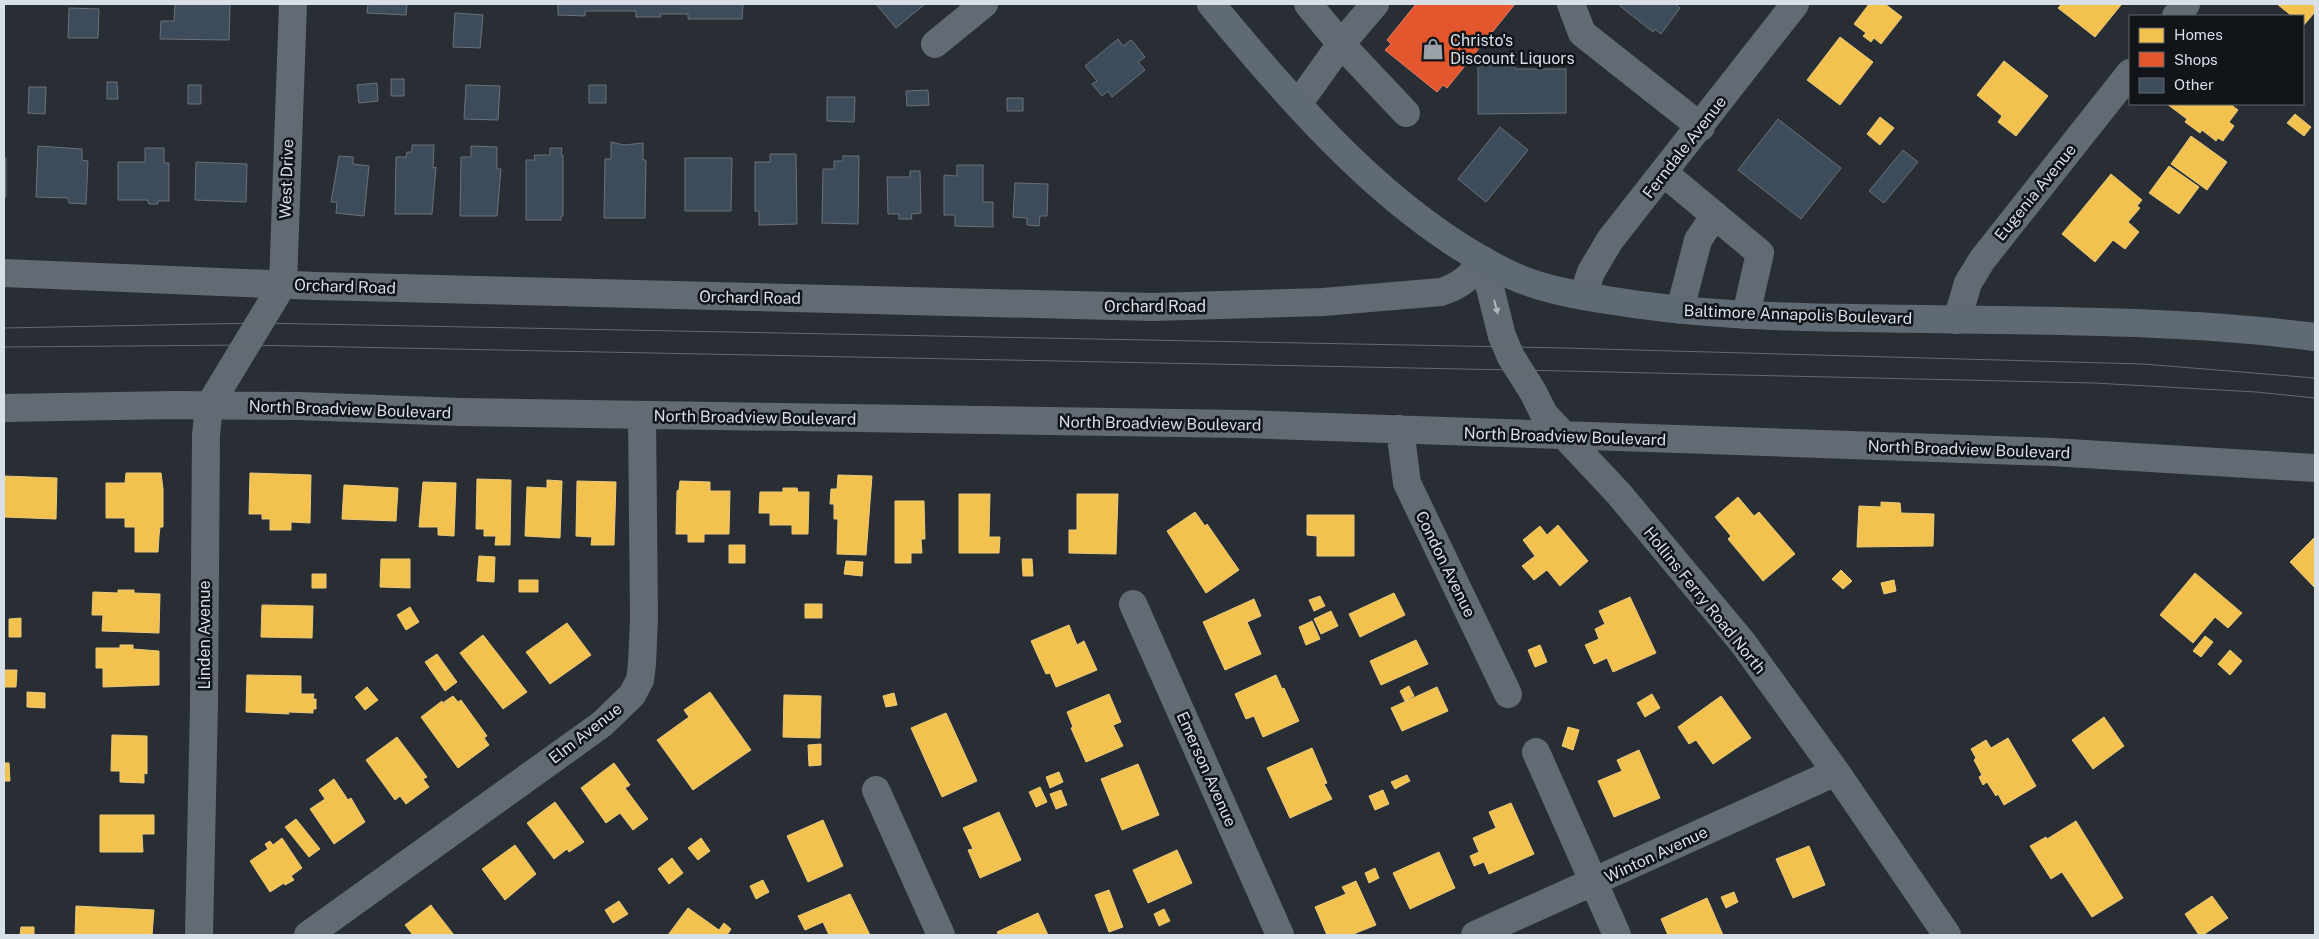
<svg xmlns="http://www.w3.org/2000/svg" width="2319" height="939" font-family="'Public Sans',sans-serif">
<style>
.homes{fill:#f2c14e;stroke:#eaca7c}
.shops{fill:#e4572e;stroke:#e18066}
.building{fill:#3d4c5a;stroke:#6c7177}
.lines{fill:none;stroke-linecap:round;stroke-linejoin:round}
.minor{stroke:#626a73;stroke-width:28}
.major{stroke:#606a75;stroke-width:28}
.tram{stroke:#646a70;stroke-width:1}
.oneway{fill:#afb6be}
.labels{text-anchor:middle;stroke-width:5;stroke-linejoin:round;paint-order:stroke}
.poi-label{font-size:16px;fill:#d9dfe7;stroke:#11151a;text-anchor:start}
.street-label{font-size:16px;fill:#d9dfe7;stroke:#11151a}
</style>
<rect width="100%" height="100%" fill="#292e34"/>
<path class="homes" d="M1869,4H1885L1902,17L1881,44L1874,38L1871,42L1863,36L1866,33L1854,24Z
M2062,4H2120L2121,5L2095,37L2058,8Z
M2277,4H2315V12L2303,26V16H2292Z
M1840,37L1873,62L1840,105L1807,80Z
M2004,61L2048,96L2016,136L1998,122L2002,116L1977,95Z
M2167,104H2230L2238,110L2229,122L2234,126L2223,141L2218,138L2216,141L2202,130L2200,133L2185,122L2187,119Z
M2295,114L2311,127L2304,136L2287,123Z
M1880,117L1894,128L1880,145L1867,134Z
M2191,136L2227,162L2207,190L2171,164Z
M2169,166L2199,187L2179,214L2149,193Z
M2111,174L2142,200L2137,206L2140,208L2128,222L2139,232L2125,249L2113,240L2095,262L2062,234Z
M126,473H161L163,489V527H160L159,536L158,552H135V527H125V518H106V483H125Z
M250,473L311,475L310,523L291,522V530H270V519H262V514H249Z
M838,475L872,476L866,555L837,554L838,519H834V504H830L831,489H837Z
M4,476L57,478L56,519L4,517Z
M477,479L511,480L510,545H495L496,536H484V529H476Z
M547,480L562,481L560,538L525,536L527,487L547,488Z
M577,481L616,482L614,545H591L592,537L576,536Z
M680,481L710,482V491H730L729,534H704V542H688V534H676L677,491L679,490Z
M423,482L456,483L454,536L438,535V527H419Z
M344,485L398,488L396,521L342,519Z
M783,488H797L798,492H809L808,534H792V525H770V513H759L760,492H783Z
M959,494H990L989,537H1000L999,553H959Z
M1077,494H1118L1116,554L1069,553V530H1077Z
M1738,497L1754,516L1759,512L1795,554L1763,581L1728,539L1731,536L1715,517Z
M895,501H924L925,539H921L922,553H911V563H895Z
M1881,502L1900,503L1901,513L1934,514L1933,546L1857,547L1859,506L1881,507Z
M1195,512L1205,526L1207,524L1239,570L1206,593L1167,531Z
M1307,515H1354V556H1317V536L1307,535Z
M1558,525L1588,561L1560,586L1547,570L1534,580L1522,566L1535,556L1523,540L1540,526L1547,535Z
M2315,537V588L2290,562Z
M729,545H745V563H729Z
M479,556L495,557L494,582L477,581Z
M381,559H410V588L380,587Z
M1022,559H1032L1033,576H1023Z
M846,561L863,562L862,576L844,574Z
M1841,570L1852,581L1843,589L1832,579Z
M2195,573L2242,613L2228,628L2215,617L2193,643L2160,615Z
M312,574H326V588H312Z
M519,580H538V592H519Z
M1894,580L1896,591L1884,594L1881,583Z
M118,590H134V593L160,594L159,633L102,631L103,615H92L93,592L118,593Z
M1394,593L1405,615L1360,637L1349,614Z
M1320,596L1325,606L1314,611L1309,600Z
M1630,597L1656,653L1613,672L1607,658L1594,664L1585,645L1599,639L1595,629L1605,624L1599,611Z
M1254,599L1261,616L1247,622L1261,654L1225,670L1203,622Z
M805,604H822V618H805Z
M262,605L313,606L312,638L261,637Z
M410,607L419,622L406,630L397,615Z
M1331,611L1338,626L1321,634L1314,619Z
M21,618V637H9V619Z
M1312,621L1320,639L1306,645L1299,627Z
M567,623L591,655L550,684L526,652Z
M1069,625L1077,645L1084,641L1097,670L1056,687L1050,673L1046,674L1031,641Z
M483,635L527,692L503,709L460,653Z
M2205,636L2213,642L2201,657L2193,651Z
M1416,640L1428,664L1381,685L1370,661Z
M120,645H133V649L159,651V685L103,687V668H96V648H120Z
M1540,645L1547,662L1535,667L1528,650Z
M2230,650L2242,661L2230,675L2218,664Z
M437,654L457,682L445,691L425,662Z
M4,670H17L16,687H4Z
M247,675L301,676V694H314L313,699H316V709H313V713L288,712L289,714L246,712Z
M1276,675L1282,689L1284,688L1299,721L1263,737L1254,716L1246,719L1235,694Z
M1409,686L1414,696L1405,701L1400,691Z
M367,687L378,700L365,710L355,697Z
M1437,687L1448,711L1402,731L1391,708Z
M27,692L45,693V708L27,707Z
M710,692L751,750L693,790L657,740L689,717L684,710Z
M894,693L897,705L886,707L883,696Z
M1109,694L1121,722L1113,725L1123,746L1086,762L1071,728L1073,727L1067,712Z
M1652,694L1660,708L1645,717L1637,703Z
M784,695L821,696L820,738L783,737Z
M453,696L458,702L461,700L487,736L484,738L489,745L458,768L421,717L442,701L448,709L444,702Z
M1721,696L1751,738L1713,764L1696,740L1689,744L1678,727Z
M946,713L977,781L942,797L911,728Z
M2104,717L2124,746L2093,769L2072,740Z
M1568,727L1579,730L1573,750L1562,746Z
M112,735L147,736V774L144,773V783L120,782V771H111Z
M397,737L427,777L423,779L429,787L406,804L400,796L395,800L366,760Z
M2008,738L2036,786L2004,805L1998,794L1996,796L1987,782L1983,785L1979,777L1982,775L1974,760L1976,758L1971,749L1986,740L1991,748Z
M821,744V765L809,766L808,745Z
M1312,748L1327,783L1324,784L1332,799L1290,818L1267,768Z
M1639,750L1660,798L1614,817L1598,781L1622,771L1617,760Z
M4,763H9L10,781H4Z
M614,763L630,785L625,788L648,819L633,830L620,813L606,823L581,788Z
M1138,764L1159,815L1122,830L1101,779Z
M1059,772L1063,782L1050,788L1046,777Z
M1407,775L1410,781L1395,789L1391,782Z
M334,779L348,800L351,798L365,822L334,844L310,809L325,799L319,790Z
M1040,787L1047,802L1036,807L1029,792Z
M1061,790L1067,805L1056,809L1050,794Z
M1383,790L1389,804L1375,810L1369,796Z
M555,802L584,842L569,852L567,849L554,859L527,823Z
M1511,803L1534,854L1489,874L1484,862L1474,866L1470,856L1479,852L1473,838L1496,828L1489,812Z
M999,812L1021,860L980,878L968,850L973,849L963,828Z
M100,815H154V834H142L143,852H100Z
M296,819L320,849L309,857L285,827Z
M823,820L843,866L808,882L787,836Z
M2076,821L2123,898L2092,917L2062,872L2051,879L2030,846L2046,837L2047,839Z
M282,838L302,868L291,876L294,880L285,885L284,883L270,892L250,861L268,849L265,844L270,841L273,845Z
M701,838L710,851L698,860L688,848Z
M515,845L536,874L505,900L482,869Z
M1809,846L1825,885L1793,898L1776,859Z
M1177,850L1192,883L1148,903L1133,870Z
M1439,852L1455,888L1410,909L1393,873Z
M672,858L683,873L669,884L658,869Z
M1375,868L1379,878L1369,883L1365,873Z
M763,880L769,892L756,899L750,886Z
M1356,881L1376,925L1351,935H1327L1315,907L1346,894L1342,887Z
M1109,890L1123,927L1109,932L1095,895Z
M1734,892L1738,902L1726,908L1721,897Z
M850,894L870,935H829L823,922L805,930L798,916Z
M2212,896L2228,918L2203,935H2199L2185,914Z
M1707,898L1723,935H1668L1661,919Z
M619,901L628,914L613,923L605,910Z
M431,905L433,908L454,935H413L405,925Z
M76,906L154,910L152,935H75Z
M688,908L719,930L724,923L731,929L727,935H668Z
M1164,909L1170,921L1159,926L1154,914Z
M1038,913L1048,935H999L997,932Z
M21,927H34V935H20Z"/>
<path class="shops" d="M1416,4H1515L1447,88L1443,85L1437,92L1385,50L1391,44L1387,40Z"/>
<path class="building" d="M175,4H230L229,40L160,39L161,21H174Z
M368,4H407L406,15L367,13Z
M558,4H743L742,19H688V14H660L661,17H636V11H585V16L558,15Z
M876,4H925L896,28Z
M1620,4H1675L1680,8L1661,34L1655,29L1653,32L1620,6Z
M69,8L99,9L98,38H68Z
M455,13L483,15L480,48L453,47Z
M1118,39L1123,46L1131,40L1134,43L1145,57L1138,62L1145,70L1112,97L1108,91L1102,96L1092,84L1097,81L1085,66Z
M1478,59H1515V69H1566V113L1478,114Z
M391,79H404V96H391Z
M107,82H117L118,99H107Z
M377,83L378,101L359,103L357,85Z
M188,85H201V104H188Z
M466,85L500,86L498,120L464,119Z
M589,85H606V103H589Z
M29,87H46L45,114L28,113Z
M928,90L929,105L907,106L906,91Z
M827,97H855L854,122L827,121Z
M1007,98H1023V111H1007Z
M1778,119L1841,168L1801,219L1738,170Z
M1500,127L1528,150L1486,202L1458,179Z
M611,142L624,145L643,143V160H646L645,218H604L605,159H611Z
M412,145H434L433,168L436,167L432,214H395L396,157H406L407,152H412Z
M38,146L82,149V160L88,161L86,204L69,203L68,198L36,197Z
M471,146L497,147V169H501L497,216H460L461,157H471Z
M145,148H164V163H169V201H158V204H149L147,200H118V162H145Z
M550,148H562L561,155H563V216H561V220H526V160H535L534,155H550Z
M1903,150L1918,162L1884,203L1869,191Z
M770,154H796L797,224L759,225V211H755V162H770Z
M339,156L353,157V164L369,166L364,216L336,213L337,202H331Z
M843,156H859L858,224L822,223L823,169H834V161H843Z
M4,158H6V197H4Z
M685,158H732L731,211H685Z
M196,162L247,164L246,202L195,200Z
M957,165H983V202H993V227L955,226V215H944V175L957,176Z
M910,171H920L921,213L911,214L912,219H899V214H888L887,177H910Z
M1015,183L1048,184L1047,216H1040L1039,226L1027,225V218L1013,217Z"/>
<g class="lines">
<path class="minor" d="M1375,4L1341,44L1406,113
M1571,4L1582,33L1701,127
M2176,16L2186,4
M935,44L984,4
M1298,104L1341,44L1308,4
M1664,173L1760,253L1746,315
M1483,260L1502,336L1511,357L1533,392L1544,414L1619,494L1743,643L1836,772L1947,935
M4,273L317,286L1152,307L1323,302L1441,292C1460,286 1472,276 1483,260
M1583,296L1591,272L1610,240L1795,4
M1680,310L1698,240L1715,215
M1957,320L1968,283L1982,260L2130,73
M4,408L174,405L299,406L461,412L1242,424L2052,452L2315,468
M1400,429L1407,483L1508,694
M1133,604L1280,935
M1536,752L1617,935
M876,790L941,935
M199,935L204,706L206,435L209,406L283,284L293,4
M308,935L602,724L632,695L640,680L642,664L644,619L642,415
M1475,935L1836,772"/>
<path class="major" d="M1211,4C1295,105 1392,219 1513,276C1542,289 1576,295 1607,300C1690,314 1773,317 1857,318C2010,321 2164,318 2315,337"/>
<path class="tram" d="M4,328L259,323L1564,348L2143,364L2315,378
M4,347L246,345L1564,371L2094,383L2256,392L2315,398"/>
</g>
<defs><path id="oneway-solid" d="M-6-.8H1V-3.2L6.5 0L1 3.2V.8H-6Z" transform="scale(1.25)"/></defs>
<use class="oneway" href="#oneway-solid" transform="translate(1496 307) rotate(75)"/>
<defs>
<g id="shop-bare" transform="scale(1.725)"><path d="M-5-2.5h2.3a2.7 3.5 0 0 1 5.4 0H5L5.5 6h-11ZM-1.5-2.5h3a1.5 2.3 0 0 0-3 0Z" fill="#9ba1a8" stroke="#11151a" stroke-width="2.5" paint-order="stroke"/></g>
</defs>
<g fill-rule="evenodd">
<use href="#shop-bare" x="1433" y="49"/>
</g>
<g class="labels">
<g class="poi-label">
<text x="1450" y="46">Christo's<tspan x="1450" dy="18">Discount Liquors</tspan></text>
</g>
<g class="street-label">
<text transform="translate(1684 147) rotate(-52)" y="6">Ferndale Avenue</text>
<text transform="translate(286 179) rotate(-88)" y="6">West Drive</text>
<text transform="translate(2035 192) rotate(-51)" y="6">Eugenia Avenue</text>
<text transform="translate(345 286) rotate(2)" y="6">Orchard Road</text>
<text transform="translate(750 297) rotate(1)" y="6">Orchard Road</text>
<text x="1155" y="312">Orchard Road</text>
<text transform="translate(1798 314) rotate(2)" y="6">Baltimore Annapolis Boulevard</text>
<text transform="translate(350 409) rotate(2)" y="6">North Broadview Boulevard</text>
<text transform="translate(755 417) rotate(1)" y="6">North Broadview Boulevard</text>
<text transform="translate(1160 423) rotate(1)" y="6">North Broadview Boulevard</text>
<text transform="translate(1565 436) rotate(2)" y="6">North Broadview Boulevard</text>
<text transform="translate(1969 449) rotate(2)" y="6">North Broadview Boulevard</text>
<text transform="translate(1446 564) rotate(64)" y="6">Condon Avenue</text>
<text transform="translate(1705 600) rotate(51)" y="6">Hollins Ferry Road North</text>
<text transform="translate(204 635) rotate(-90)" y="6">Linden Avenue</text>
<text transform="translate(585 733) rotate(-38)" y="6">Elm Avenue</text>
<text transform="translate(1207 769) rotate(66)" y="6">Emerson Avenue</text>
<text transform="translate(1656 854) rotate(-25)" y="6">Winton Avenue</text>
</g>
</g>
<rect width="2319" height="939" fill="none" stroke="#d9dfe7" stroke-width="10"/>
<rect x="2129" y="15" width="175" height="90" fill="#11151a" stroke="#61666c"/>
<rect x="2139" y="28" width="25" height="15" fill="#f2c14e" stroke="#61666c"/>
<text x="2174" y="40" font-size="15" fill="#d9dfe7">Homes</text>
<rect x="2139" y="52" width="25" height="15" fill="#e4572e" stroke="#61666c"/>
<text x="2174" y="65" font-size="15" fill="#d9dfe7">Shops</text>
<rect x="2139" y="78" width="25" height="15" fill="#3d4c5a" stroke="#61666c"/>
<text x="2174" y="90" font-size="15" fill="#d9dfe7">Other</text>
</svg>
